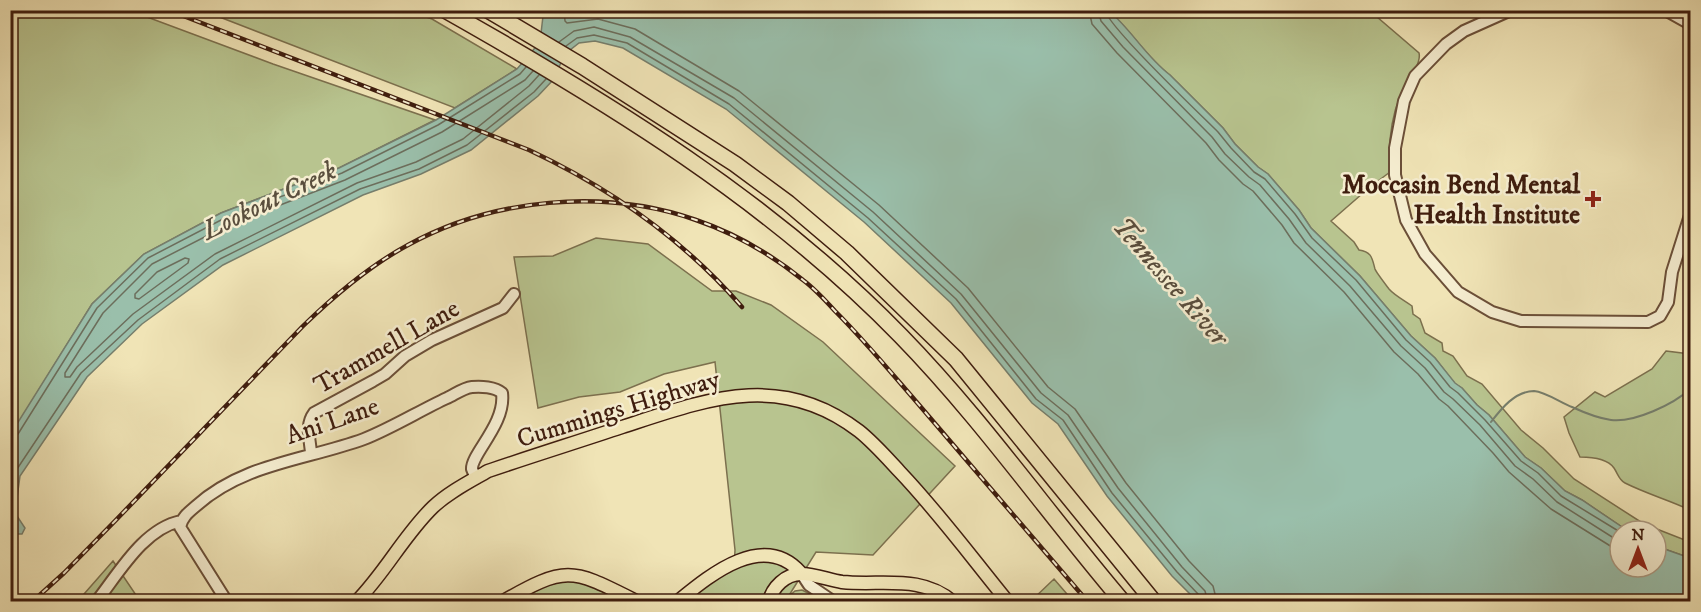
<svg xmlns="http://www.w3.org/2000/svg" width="1701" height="612" font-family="'IM FELL DW Pica',serif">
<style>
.green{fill:#b8c48f;stroke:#7c704e;stroke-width:1.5}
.water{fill:#9abfab;stroke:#767e6c;stroke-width:1.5}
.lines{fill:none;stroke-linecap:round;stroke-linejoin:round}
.shore{stroke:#6c6e5c;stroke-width:1.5}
.stream{stroke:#767e6c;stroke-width:2}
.minor-casing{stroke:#6b4f38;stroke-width:14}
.major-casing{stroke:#3f1d0e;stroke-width:15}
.highway-casing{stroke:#3f1d0e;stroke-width:18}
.minor{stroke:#f5edd0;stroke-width:10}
.major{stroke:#f0e4b6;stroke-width:12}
.highway{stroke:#f0e4b6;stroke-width:15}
.rail-casing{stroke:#3f1d0e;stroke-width:4.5}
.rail{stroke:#f5edd0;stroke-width:2;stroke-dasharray:7;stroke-linecap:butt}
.poi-dot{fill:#8f2418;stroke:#f5edd0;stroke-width:2}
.labels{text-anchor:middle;stroke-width:5;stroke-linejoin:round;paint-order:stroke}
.poi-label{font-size:26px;font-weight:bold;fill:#3f1d0e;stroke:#f5edd0;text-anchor:end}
.street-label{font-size:26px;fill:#3f1d0e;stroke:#f5edd0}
.water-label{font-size:27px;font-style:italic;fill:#5a4e3d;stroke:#f5edd0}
</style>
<rect width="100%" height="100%" fill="#f0e4b6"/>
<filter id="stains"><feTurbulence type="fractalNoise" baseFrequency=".00333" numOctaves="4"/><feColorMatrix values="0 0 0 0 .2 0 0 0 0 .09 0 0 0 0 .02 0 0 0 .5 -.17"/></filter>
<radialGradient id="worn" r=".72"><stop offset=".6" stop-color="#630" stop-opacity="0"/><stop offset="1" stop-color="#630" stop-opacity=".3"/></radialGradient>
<path class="green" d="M10,11H131L273,64L435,120L339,168L221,213L144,254L92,304L11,435Z
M204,11H409L432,19L517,69L455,108Z
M1109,11H1370L1419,53C1422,64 1405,85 1400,96C1391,119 1388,147 1390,172L1370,187L1331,221L1354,242L1359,250C1372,252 1372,258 1375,269C1376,272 1386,285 1389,289C1394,295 1405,301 1412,306L1413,314L1420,319L1425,333L1442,343L1443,351L1453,356L1467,376L1482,384L1521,430L1543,448L1574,479L1644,524L1690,542V558L1656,546V531H1628L1582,500L1565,491L1541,468L1525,457L1489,415L1477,405L1462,388L1455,384L1435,358L1411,336L1360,276L1311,228L1299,210L1268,174L1258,167L1235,144L1223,128L1170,75C1146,57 1131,30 1109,11Z
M596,238L648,244L712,291H736L771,305L823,342L955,466L873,555L816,552L788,597L795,591L802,590L824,601H687L721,574L734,569L735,550L715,362L664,374L620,392L579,397L538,408L514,257L553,256Z
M1666,351L1690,354V510C1669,500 1647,494 1625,483C1619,480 1618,474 1614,468C1607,458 1592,457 1580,457L1569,433L1564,417L1595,392L1605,397L1652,369Z
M113,561L140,601L77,602Z
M1054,579L1073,601H1031Z
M568,580L594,586L624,602H516L545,586Z"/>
<path class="water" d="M537,11H1109C1131,29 1146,57 1170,75L1223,128L1235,144L1258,167L1268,174L1299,210L1311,228L1360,276L1411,336L1435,358L1455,383L1462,388L1477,405L1489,415L1525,457L1541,468L1565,491L1582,500L1628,531H1620V567H1656V546L1690,558V601H1197L1172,576L1107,496L1058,424L1032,403L951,303L864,222L726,109L623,48L595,41L579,43L565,54L553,80L538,96L471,150L421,174L363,195L223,265L142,324L87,377L20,476L15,513L25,528L22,534H11L10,435L92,304L144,254L221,213L339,168L436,120L517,69L540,42L543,16Z"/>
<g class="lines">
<path class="shore" d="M564,10L565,21L567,23L598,19L635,29L739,91L879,205L968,288L1048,387L1075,409L1126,483L1189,561L1213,586L1217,602
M1089,10L1092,24L1117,53L1206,143L1219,160L1243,184L1253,191L1282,225L1294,243L1344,292L1394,352L1418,374L1439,399L1448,406L1493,453L1509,472L1551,509L1620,552
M1098,10L1101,21L1123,47L1212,137L1225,154L1249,177L1260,185L1289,219L1306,243L1350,286L1401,346L1425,368L1444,392L1453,399L1480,425L1515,466L1533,479L1557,502L1620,542
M1105,10C1107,26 1201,115 1218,132L1231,148L1254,172L1265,179L1295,214L1312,238L1356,280L1406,340L1430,362L1450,387L1458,393L1485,420L1521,461L1538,473L1561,496L1620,532
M559,42L574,31L594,27L630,37L734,98L873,212L961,294L1041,393L1068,415L1118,488L1182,567L1205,591L1208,602
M566,46L577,38L594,35L627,43L729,104L868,218L956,299L1036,399L1063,420L1112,493L1177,572L1199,595L1201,602
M533,71L525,80L442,132L345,180L226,226L152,264L103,313L65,373V377H70L77,367L133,314L215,254L357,183L416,162L463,139L529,86L539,75
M185,258L189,259L188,263L139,299L135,298V294L157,272Z
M10,437L18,434L97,308L148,258L223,219L342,173L438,125L520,74L526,67
M10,500L15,472L81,373L138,320L220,259L360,189L419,169L467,145L534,92L546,79"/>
<path class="stream" d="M1491,422C1501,409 1515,391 1534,391C1546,392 1561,403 1572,407C1585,413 1597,418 1611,420C1634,423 1674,404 1690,389"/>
<g class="minor-casing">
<path id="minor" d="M1511,10L1464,31L1446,44L1415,76L1404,101L1395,148V175L1406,220L1425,254L1458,292L1492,312L1521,321L1648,322L1660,316L1668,302L1672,272L1690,215
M1665,10L1690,24
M311,453C310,439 305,425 314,413L373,381L385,374L405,356L432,340L503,308L514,294
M801,573L809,585L834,602
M224,597L180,527C182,517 189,512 196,506C244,463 307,460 364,439C390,429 421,410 447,398C454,395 463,388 472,387C481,386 495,387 502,393C506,424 471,454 472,469C473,472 475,475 476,478
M96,602C119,573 143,529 181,521"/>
</g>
<g class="major-casing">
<path id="major" d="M356,602C385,573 404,535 433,507C449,492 469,482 488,471C532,456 577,442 622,427C705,400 780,370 859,431C874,443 887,458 900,472C939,513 972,558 1008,602
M502,602C568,564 572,569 638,602
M677,602C709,576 763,530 801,573
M769,602C772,587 786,574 801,574C815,574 829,580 842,582C881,586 921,574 953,602"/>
</g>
<g class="highway-casing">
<path id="highway" d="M445,10C608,102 770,201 901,336C982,419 1048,514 1123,602
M488,10L582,66L735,164L788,203L847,253L956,359L1154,602"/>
</g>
<use href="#minor" class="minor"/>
<use href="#major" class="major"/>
<use href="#highway" class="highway"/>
<g class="rail-casing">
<path id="rail" d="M168,10L529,150C610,188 683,239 742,307
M32,602L64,573L115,521L303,326C335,295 369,266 408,245C493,198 604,188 696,220C734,233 772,255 803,280C815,289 825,300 835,311C863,339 888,369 914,399C972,467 1030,534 1088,602"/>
</g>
<use href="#rail" class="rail"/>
</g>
<path class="poi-dot" d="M1590 190h6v6h6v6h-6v6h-6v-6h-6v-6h6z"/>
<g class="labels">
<g class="poi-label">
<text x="1580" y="193">Moccasin Bend Mental<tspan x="1580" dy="30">Health Institute</tspan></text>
</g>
<g class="street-label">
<text transform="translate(386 346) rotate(-30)" y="9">Trammell Lane</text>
<text transform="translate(618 408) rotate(-17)" y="9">Cummings Highway</text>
<text transform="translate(332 420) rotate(-19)" y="9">Ani Lane</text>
</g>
<g class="water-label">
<text transform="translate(269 200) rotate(-26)" y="9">Lookout Creek</text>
<text transform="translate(1171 281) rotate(49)" y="9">Tennessee River</text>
</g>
</g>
<rect width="1701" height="612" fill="none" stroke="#f0e4b6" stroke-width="36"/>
<rect x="12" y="12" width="1677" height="588" fill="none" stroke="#3f1d0e" stroke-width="3"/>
<rect x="18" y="18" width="1665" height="576" fill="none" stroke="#3f1d0e" stroke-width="1.5"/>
<g transform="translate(1638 549)"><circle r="28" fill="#f5edd0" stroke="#ac9a82" stroke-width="1.5"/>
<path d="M0-4.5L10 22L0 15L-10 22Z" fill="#8f2418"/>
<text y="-9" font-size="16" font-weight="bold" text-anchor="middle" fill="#3f1d0e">N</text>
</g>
<rect width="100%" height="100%" filter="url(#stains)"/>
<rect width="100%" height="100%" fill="url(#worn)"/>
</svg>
